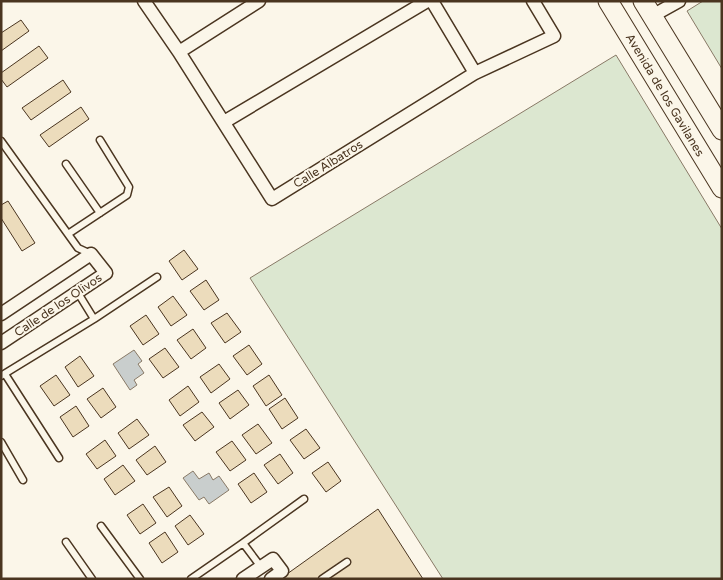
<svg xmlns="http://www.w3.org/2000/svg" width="723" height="580" font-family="'Varela Round',sans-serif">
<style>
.green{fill:#dce7d0;stroke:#887966}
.water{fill:#c9cecd;stroke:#887966}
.building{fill:#ecdcbc;stroke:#4a3520}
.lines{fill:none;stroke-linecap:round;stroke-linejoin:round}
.service-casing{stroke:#4a3520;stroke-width:9}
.minor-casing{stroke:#4a3520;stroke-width:15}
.secondary-casing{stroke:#4a3520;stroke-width:21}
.service{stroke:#fbf6e9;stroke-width:6}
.minor{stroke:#fbf6e9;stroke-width:12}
.secondary{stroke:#fbf6e9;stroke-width:19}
.labels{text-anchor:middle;stroke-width:4;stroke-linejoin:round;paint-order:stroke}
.street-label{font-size:12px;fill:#4a3520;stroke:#fbf6e9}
</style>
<rect width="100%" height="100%" fill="#fbf6e9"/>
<path class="green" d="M703,1H722V69L687,11Z
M616,55L722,229V579H443L250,278Z"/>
<path class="water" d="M134,350L142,361L138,364L144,373L134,380L137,385L130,390L113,364Z
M193,471L199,479L209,473L213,480L219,476L229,490L209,504L204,497L199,500L183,478Z"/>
<path class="building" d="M21,20L29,31L1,51V33Z
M39,46L48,58L7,87L1,79V73Z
M63,80L71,92L31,120L22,108Z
M81,107L89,119L49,147L40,135Z
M8,201L35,243L22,251L1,218V205Z
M184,250L198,269L182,280L169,261Z
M206,280L219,300L204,310L190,291Z
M173,296L187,315L171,326L158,307Z
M227,313L241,332L225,343L211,323Z
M146,315L159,334L143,345L130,326Z
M193,329L206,348L191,359L177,340Z
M249,345L262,364L247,375L233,356Z
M165,348L179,367L163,378L149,359Z
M80,356L94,376L78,387L65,367Z
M219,364L230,379L211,393L200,377Z
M56,375L70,395L54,406L40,386Z
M269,375L282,395L266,406L253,386Z
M188,386L199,402L180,416L169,400Z
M103,388L116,407L101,418L87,399Z
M238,390L249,405L230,419L219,403Z
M285,398L298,418L282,429L269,409Z
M76,406L89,426L73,437L60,417Z
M202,412L214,427L195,441L183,425Z
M137,419L149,435L129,449L118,433Z
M258,424L272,443L256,454L242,435Z
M306,429L320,448L304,459L290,440Z
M105,440L116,456L97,469L86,454Z
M232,441L246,460L230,471L216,452Z
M155,446L166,462L147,475L136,460Z
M280,454L293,473L278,484L264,465Z
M328,462L341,481L326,492L312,473Z
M123,465L135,481L115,495L104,479Z
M254,473L267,492L251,503L238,484Z
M169,487L182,506L167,517L153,497Z
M143,504L156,523L140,534L127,515Z
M378,509L423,579H280Z
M190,515L204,534L188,545L175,526Z
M165,532L178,552L162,563L149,543Z"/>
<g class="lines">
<g class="service-casing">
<path id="service" d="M1,141L78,248L91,254
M66,164L100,213
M68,234L127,195L129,187L100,140
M78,293L94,319L157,277
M5,374L59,458
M1,376L94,319
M1,442L23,480
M101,526L140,579
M66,542L92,579
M243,543L304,499
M191,579L243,543L261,567
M322,579L347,562"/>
</g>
<g class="minor-casing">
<path id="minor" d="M144,1L179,52L272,199L475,73L554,36L533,1
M432,1L475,73
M652,16L679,1
M179,52L259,1
M224,122L427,1
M1,314L91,254L106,273L1,343
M243,579L273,559L282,571L271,579"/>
</g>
<g class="secondary-casing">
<path id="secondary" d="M608,1L722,188
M643,1L722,130"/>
</g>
<use href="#service" class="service"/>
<use href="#minor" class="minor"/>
<use href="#secondary" class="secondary"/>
</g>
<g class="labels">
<g class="street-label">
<text transform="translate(665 95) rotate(59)" y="4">Avenida de los Gavilanes</text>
<text transform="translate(328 164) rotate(-32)" y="4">Calle Albatros</text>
<text transform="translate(58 305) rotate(-34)" y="4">Calle de los Olivos</text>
</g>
</g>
<rect width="723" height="580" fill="none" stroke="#4a3520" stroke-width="5"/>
</svg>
